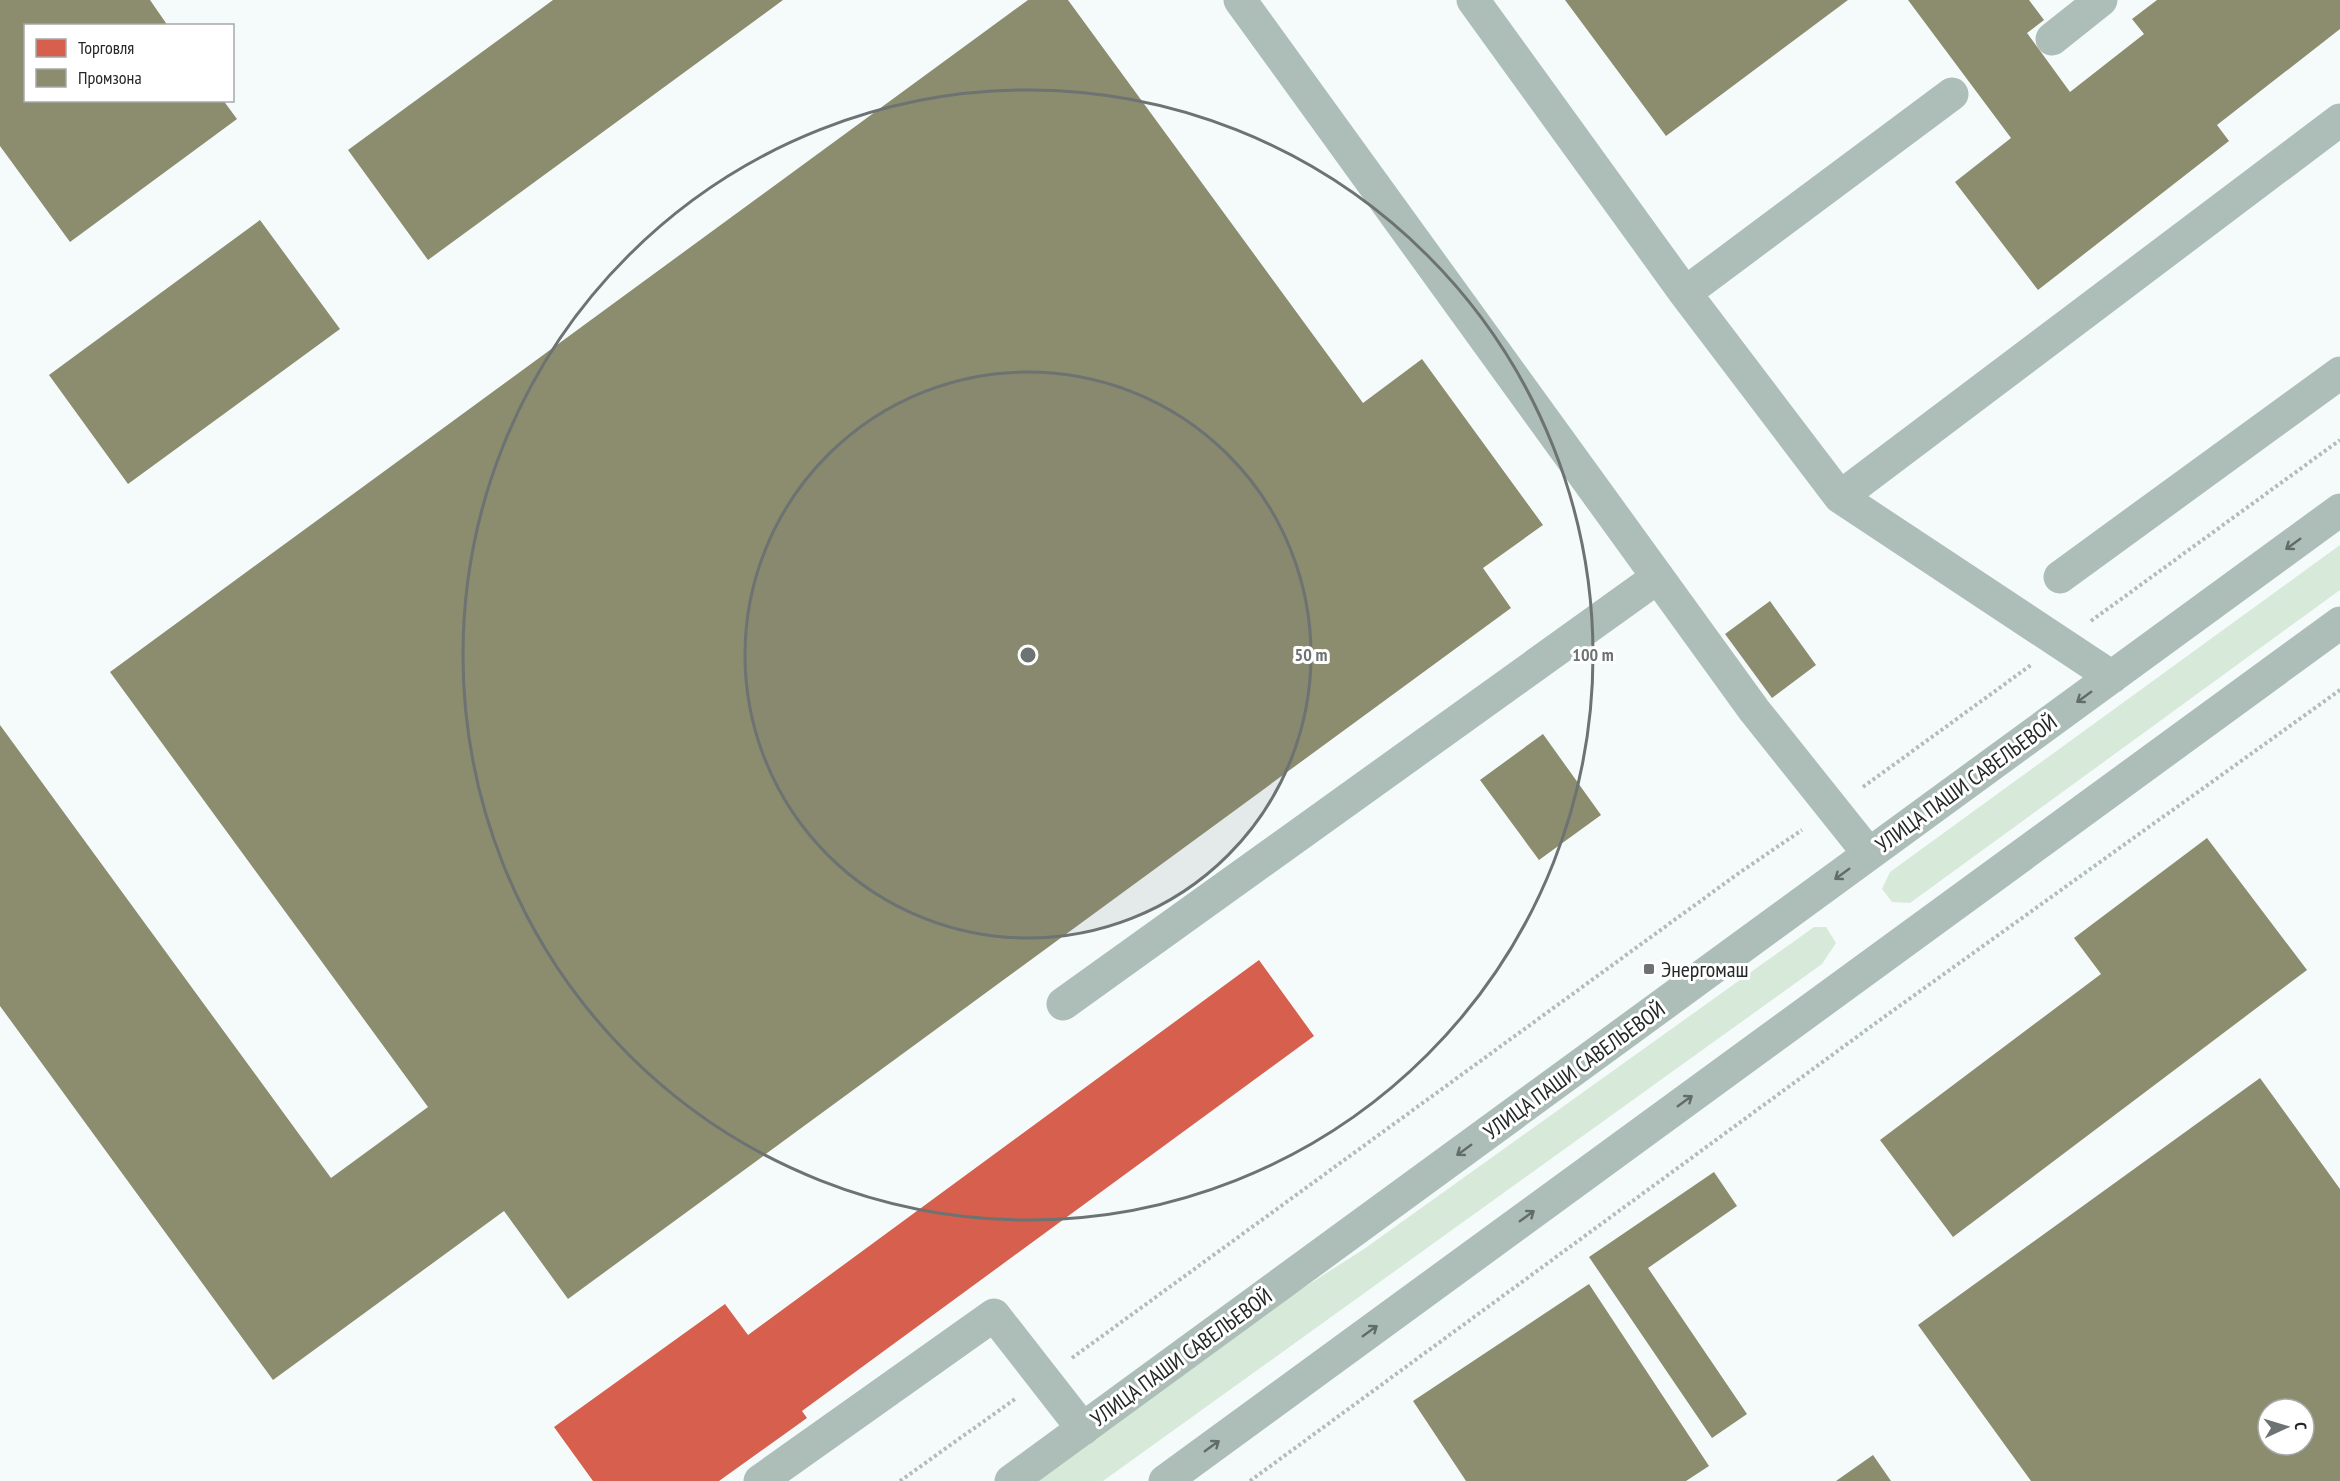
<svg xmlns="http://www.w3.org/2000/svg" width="2340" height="1481" font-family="'PT Sans Narrow',sans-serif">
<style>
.grass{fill:#d7e9d9}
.shops{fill:#d6604d}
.industry{fill:#8c8c6e;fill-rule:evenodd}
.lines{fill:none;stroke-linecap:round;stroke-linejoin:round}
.path{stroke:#b2bcba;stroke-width:4;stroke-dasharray:3 3;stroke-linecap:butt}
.minor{stroke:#adbeb8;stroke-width:33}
.oneway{stroke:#626c69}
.ring{fill:none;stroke:#6d7272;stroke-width:3}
.poi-dot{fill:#6d7272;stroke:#fff;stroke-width:2}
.labels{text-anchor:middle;stroke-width:6;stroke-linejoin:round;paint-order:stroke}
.street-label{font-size:22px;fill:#242828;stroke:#fff}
.poi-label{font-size:22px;fill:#242828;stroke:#fff;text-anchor:start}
.centre{fill:#6d7272;stroke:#fff;stroke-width:3}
.ring-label{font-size:18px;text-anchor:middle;font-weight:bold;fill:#6d7272;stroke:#fff;stroke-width:6;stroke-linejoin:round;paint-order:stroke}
</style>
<rect width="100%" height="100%" fill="#f5fbfb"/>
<path class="grass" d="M2340,545V590L1910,903L1892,902L1882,889L1890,872Z
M1814,927H1826L1836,943L1822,964L1103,1481H1036L1083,1429L1364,1249Z"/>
<path class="shops" d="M1259,960L1314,1036L802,1411L807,1418L719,1481H593L554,1427L725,1304L748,1335Z"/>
<path class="industry" d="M0,0H150L168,26H26V100H223L237,119L70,242L0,146Z
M553,0H783L428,260L348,150Z
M1028,0H1068L1363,403L1422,359L1543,525L1483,568L1511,608L568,1299L504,1211L273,1380L0,1006V725L331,1178L428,1107L110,672Z
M1565,0H1848L1666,136Z
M1908,0H2029L2044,20L2027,33L2070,92L2144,34L2132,19L2157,0H2340V29L2217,125L2229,141L2038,290L1955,182L2011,138Z
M260,220L340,329L128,484L49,375Z
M1770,601L1816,665L1772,698L1725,634Z
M1543,734L1601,815L1539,860L1480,780Z
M2207,838L2307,970L1953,1237L1880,1140L2101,974L2074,938Z
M2260,1078L2340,1189V1481H2031L1918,1325ZM2268,1409H2304V1445H2268Z
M1714,1172L1737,1206L1648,1268L1747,1414L1712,1438L1589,1257Z
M1589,1284L1709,1466L1686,1481H1466L1413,1401Z
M1873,1455L1891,1481H1836Z"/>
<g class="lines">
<path class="path" d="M2091,621L2340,440
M1863,787L2031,665
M1072,1358L1739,873L1802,830
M900,1481L1015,1399
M1250,1481L1884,1017L2340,690"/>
<path class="minor" d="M1240,0L1754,710L1869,854
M1473,0L1685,293
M2052,39L2101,0
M1952,94L1685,293L1840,497L2340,120
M1840,497L2112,677
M2060,577L2340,373
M1063,1004L1658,577
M760,1481L994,1315L1083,1429
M1011,1481L2340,510
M1165,1481L2340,623"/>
</g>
<defs><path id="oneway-shaft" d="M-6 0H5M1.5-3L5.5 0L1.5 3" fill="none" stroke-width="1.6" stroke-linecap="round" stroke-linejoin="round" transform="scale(1.5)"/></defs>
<g class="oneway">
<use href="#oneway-shaft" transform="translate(2293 544) rotate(144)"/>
<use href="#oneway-shaft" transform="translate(2084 697) rotate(144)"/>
<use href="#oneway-shaft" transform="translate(1842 874) rotate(144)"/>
<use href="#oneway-shaft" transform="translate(1685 1101) rotate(-36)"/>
<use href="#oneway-shaft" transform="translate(1464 1150) rotate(144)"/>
<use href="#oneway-shaft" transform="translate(1527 1216) rotate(-36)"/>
<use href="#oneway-shaft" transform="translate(1370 1331) rotate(-36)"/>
<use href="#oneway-shaft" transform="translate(1212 1446) rotate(-36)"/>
</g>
<circle cx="1028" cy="655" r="283" fill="#6d7272" fill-opacity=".12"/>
<g class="ring">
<circle cx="1028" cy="655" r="283"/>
<circle cx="1028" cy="655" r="565"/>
</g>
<rect class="poi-dot" x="1643" y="963" width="12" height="12" rx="3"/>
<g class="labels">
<g class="street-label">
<text transform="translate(1966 783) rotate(-36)" y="8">УЛИЦА ПАШИ САВЕЛЬЕВОЙ</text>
<text transform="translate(1574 1070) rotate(-36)" y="8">УЛИЦА ПАШИ САВЕЛЬЕВОЙ</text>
<text transform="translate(1181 1357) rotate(-36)" y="8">УЛИЦА ПАШИ САВЕЛЬЕВОЙ</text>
</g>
<g class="poi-label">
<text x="1661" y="977">Энергомаш</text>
</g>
</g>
<circle cx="1028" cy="655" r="9" class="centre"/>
<g class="ring-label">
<text x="1311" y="661">50 m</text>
<text x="1593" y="661">100 m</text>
</g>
<rect x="24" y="24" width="210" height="78" fill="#ffffff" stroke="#a7a9a9" stroke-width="1.5"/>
<rect x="36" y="39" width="30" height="18" fill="#d6604d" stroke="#a7a9a9" stroke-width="1.5"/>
<text x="78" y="54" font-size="18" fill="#242828">Торговля</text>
<rect x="36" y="69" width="30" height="18" fill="#8c8c6e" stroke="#a7a9a9" stroke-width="1.5"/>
<text x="78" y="84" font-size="18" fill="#242828">Промзона</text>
<g transform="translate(2286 1427) rotate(86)"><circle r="28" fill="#ffffff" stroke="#a7a9a9" stroke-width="1.5"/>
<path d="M0-4.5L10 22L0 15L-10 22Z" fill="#6d7272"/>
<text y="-9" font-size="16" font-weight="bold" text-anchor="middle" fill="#242828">С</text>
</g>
</svg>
